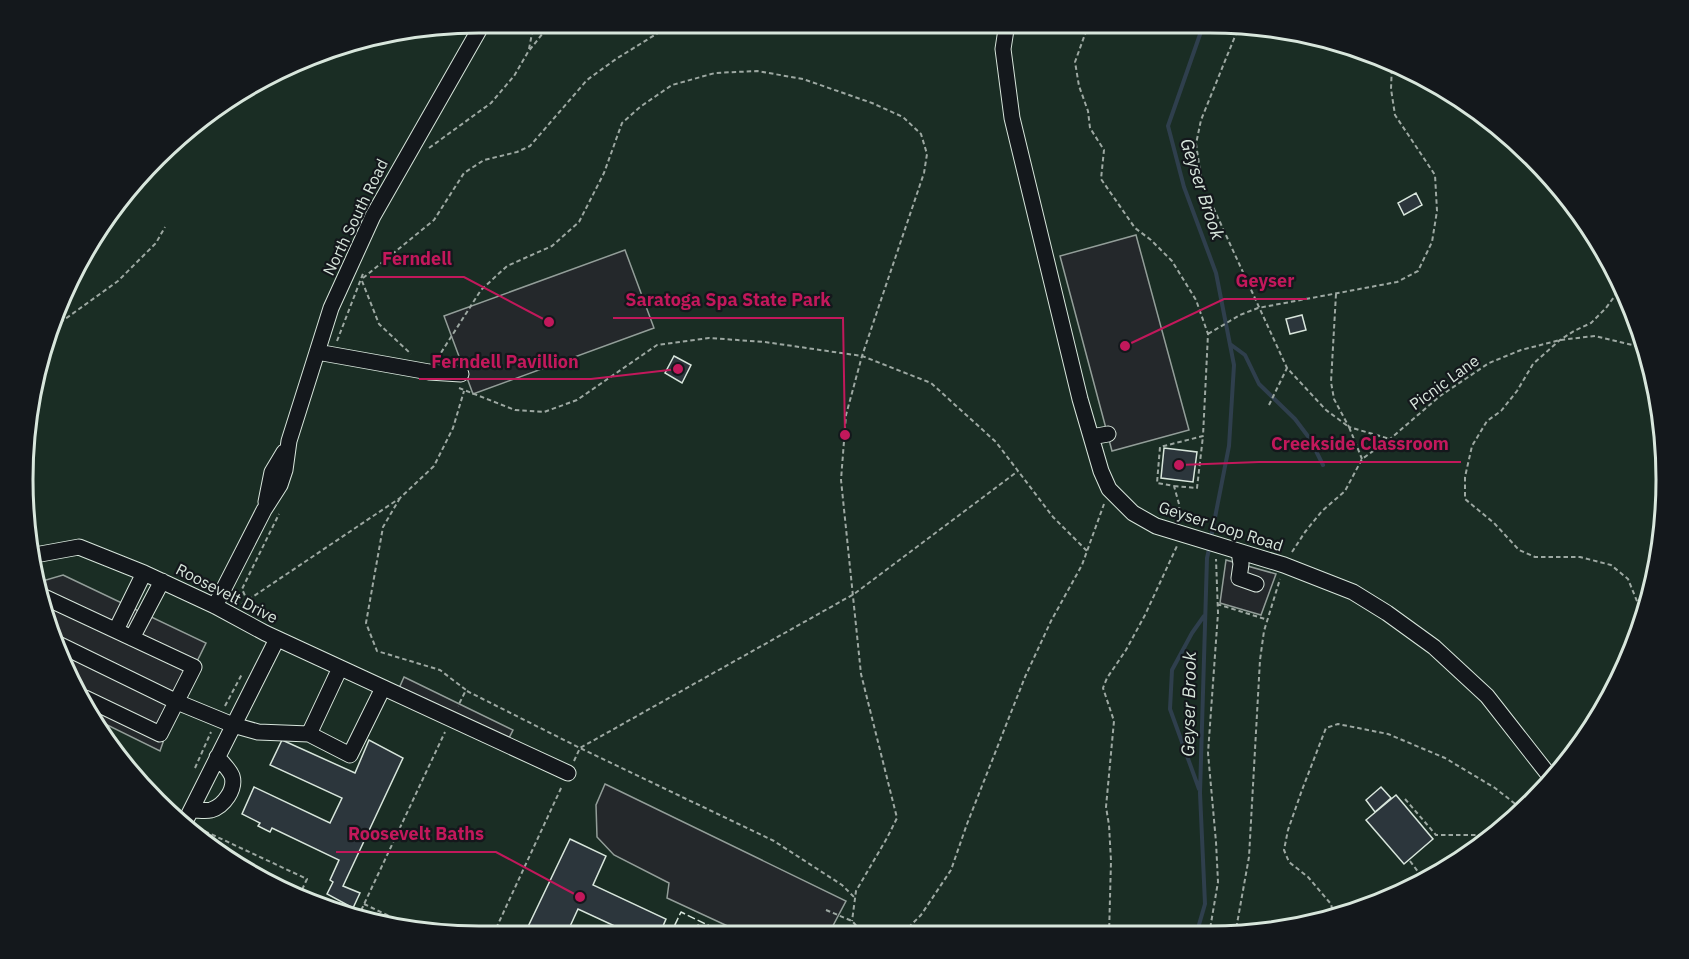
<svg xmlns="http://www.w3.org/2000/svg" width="1689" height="959" font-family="'IBM Plex Sans',sans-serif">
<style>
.green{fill:#1a2d24;stroke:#939e99;stroke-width:1.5}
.parking{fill:#24282b;stroke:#939e99;stroke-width:1.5}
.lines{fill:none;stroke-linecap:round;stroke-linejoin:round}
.stream{stroke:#2f3f4d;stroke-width:4}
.building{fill:#2c363c;stroke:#d8e6dc;stroke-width:1.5}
.minor-casing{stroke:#d8e6dc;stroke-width:17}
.path{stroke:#9da8a2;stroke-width:2;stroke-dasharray:4.5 3;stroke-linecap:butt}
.minor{stroke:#14181c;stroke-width:15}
.fence{stroke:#d8e6dc;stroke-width:1.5;stroke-dasharray:8 3;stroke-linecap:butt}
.labels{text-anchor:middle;stroke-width:4.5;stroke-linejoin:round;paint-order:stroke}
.street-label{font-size:16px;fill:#d8e6dc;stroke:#14181c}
.water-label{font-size:18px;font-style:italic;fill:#d8e6dc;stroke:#14181c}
.rim{fill:none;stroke:#d8e6dc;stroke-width:3}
.leader{fill:none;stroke:#c2185b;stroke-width:2}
.callout-dot{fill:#c2185b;stroke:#14181c;stroke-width:2}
.callout-label{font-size:18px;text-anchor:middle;font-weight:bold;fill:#c2185b;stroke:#14181c;stroke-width:4.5;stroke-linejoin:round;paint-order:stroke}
</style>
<rect width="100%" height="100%" fill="#14181c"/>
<path class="green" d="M480,23L1240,24L1357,47L1463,99L1532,156L1589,225L1632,304L1658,390L1666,479L1658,568L1632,654L1590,733L1532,803L1438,875L1356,912L1240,935H449L332,912L226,860L117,758L47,627L23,480L38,361L100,225L202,117L333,47Z"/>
<path class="parking" d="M1136,235L1189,430L1112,451L1060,256Z
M625,250L654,328L473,394L444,316Z
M1226,560L1276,574L1261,615L1220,603Z
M63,575L206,643L177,702L160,751L97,720L47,627L39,582Z
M404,677L513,730L505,746L397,693Z
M605,784L846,901L828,935H747L667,898L669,883L614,855L597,837L596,805Z"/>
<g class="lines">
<path class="stream" d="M1204,23L1168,126L1184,187L1216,273L1234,365L1229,446L1211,538
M1230,344L1245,355L1259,384L1295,419L1310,439L1323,465
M1199,789L1170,709L1172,670L1192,633L1204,616
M1196,935L1205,904L1200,793L1207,558L1210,545"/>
</g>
<path class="building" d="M1416,193L1422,205L1404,215L1398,203Z
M1302,315L1306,330L1290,334L1286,319Z
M674,356L691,365L682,383L665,373Z
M1164,448L1197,452L1193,482L1161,478Z
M282,740L355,773L369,740L403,758L343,886L360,893L353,908L327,894L333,882L330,880L339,860L272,828L270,832L258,826L260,823L242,814L254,787L330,823L342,798L270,765Z
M1381,787L1391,798L1375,812L1366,800Z
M1396,795L1433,839L1404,864L1366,820Z
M570,839L606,856L593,885L666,919L659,935H634L578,909L566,935H524Z"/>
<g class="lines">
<g class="minor-casing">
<path id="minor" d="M1007,23L1003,49L1012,118L1080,399L1101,471L1109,489L1133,513L1156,526L1284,565L1353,592L1387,613L1434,647L1487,696L1552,779
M317,352L429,372L461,374
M1091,437L1108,434
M266,502L272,472L284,452
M1239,552L1241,564L1239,578L1256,584
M35,555L79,547L144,573L215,606L265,633L568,773
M42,596L194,667L160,734L85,698
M215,606L264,510L280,485L285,470L289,441L331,308L373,216L483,23
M116,630L144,573
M132,638L162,581
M56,643L177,702L233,725L258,732L309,734
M340,668L309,734L350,755L383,688
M192,810C198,810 206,811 211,810C224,806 236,789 232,776C229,769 222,762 217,757
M185,822L277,639"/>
</g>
<path class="path" d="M1089,23L1075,62L1079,86L1088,111L1090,128L1104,150L1101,179L1135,228L1151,240L1172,261L1196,300L1208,334L1203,436L1160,447L1157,483L1174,486L1179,504L1180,518
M1240,24L1201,120L1196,144L1202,183L1287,368L1326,410L1349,427L1362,459
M529,49L534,23
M429,148L491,103L514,76L528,52L551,23
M363,278L434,220L464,173L484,160L517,152L530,146L587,80L616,59L674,23
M362,281L379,324L411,354
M1622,286L1606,308L1591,323L1574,331L1560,340L1533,364L1517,391L1501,411L1487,421L1472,446L1465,477V499L1494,523L1519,550L1535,557H1580L1611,565L1628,579L1643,616
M1336,294L1331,382L1334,399L1349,427L1390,439
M54,327L118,281L156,243L165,227
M1208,334L1240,315L1258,308L1397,282L1418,271L1432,242L1437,211L1435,175L1395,115L1391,89L1392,64
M337,341L364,271
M437,359L481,290L507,266L552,246L579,222L604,173L622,123L640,107L672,85L715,73L757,71L803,79L872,103L903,117L921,134L927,154L924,173L862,356L846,415L841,480L861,674L897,818L887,838L856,891L852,921
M459,388L515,410L544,412L577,400L657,345L709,338L765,342L862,356L931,383L996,442L1053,517L1087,551
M1269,405L1287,368
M1174,486L1197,488L1203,436
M400,498L383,527L366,623L377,651L440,670L466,690L458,706
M1292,552L1305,532L1322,511L1345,491L1362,459L1390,439L1440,396L1489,363L1521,350L1560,340L1595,336L1645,348
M242,604L400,498L434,466L453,428L464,391
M1217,604L1268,620
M251,609L242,589L279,514
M467,691L580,748L774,841L842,885L855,898
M225,706L242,674
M574,761L580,748L854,594L1018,471
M195,768L211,732
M1405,799L1436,835H1485L1489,836
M198,828L307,879L300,894L343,913
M1410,861L1425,881
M364,904L416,929
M826,910L852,921L865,935
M358,917L445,732
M1334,917L1331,904L1308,877L1289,862L1284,850L1288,830L1302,790L1326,728L1338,724L1388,734L1445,758L1495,788L1523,810
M864,934L873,935
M493,935L562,786
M693,935L700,922
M888,935L904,932L921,915L951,870L967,824L1025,677L1051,621L1082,565L1104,504
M1109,935L1111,861L1109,825L1106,807L1114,721L1103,688L1107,678L1126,650L1145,615L1177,546
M1209,935L1218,882L1216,842L1208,753L1218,613L1216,559
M1235,935L1249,857L1260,660L1264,631L1280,579"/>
<use href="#minor" class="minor"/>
<path class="fence" d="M670,935L681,912L728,935"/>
</g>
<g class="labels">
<g class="street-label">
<text transform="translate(355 217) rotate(-64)" y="6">North South Road</text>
<text transform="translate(1444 382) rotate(-36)" y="6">Picnic Lane</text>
<text transform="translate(1221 526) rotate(18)" y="6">Geyser Loop Road</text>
<text transform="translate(227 593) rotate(27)" y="6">Roosevelt Drive</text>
</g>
<g class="water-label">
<text transform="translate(1202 189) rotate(72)" y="6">Geyser Brook</text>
<text transform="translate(1189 704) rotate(-89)" y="6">Geyser Brook</text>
</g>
</g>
<path d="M0 0H1689V959H0ZM479 33H1210A446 446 0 0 1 1656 479V480A446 446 0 0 1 1210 926H479A446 446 0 0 1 33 480V479A446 446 0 0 1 479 33Z" fill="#14181c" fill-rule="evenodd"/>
<path class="rim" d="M479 33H1210A446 446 0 0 1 1656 479V480A446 446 0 0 1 1210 926H479A446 446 0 0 1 33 480V479A446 446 0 0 1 479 33Z"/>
<path class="leader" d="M549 322L464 277H370M1125 346L1224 299H1307M845 435L843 318H613M678 369L591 379H419M1179 465L1259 462H1461M580 897L496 852H336"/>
<g class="callout-dot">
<circle cx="549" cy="322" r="6"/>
<circle cx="1125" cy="346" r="6"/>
<circle cx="845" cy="435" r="6"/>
<circle cx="678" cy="369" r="6"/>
<circle cx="1179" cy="465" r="6"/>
<circle cx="580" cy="897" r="6"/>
</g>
<g class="callout-label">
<text x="417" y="265">Ferndell</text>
<text x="1265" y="287">Geyser</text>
<text x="728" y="306">Saratoga Spa State Park</text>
<text x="505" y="368">Ferndell Pavillion</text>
<text x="1360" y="450">Creekside Classroom</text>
<text x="416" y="840">Roosevelt Baths</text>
</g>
</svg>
